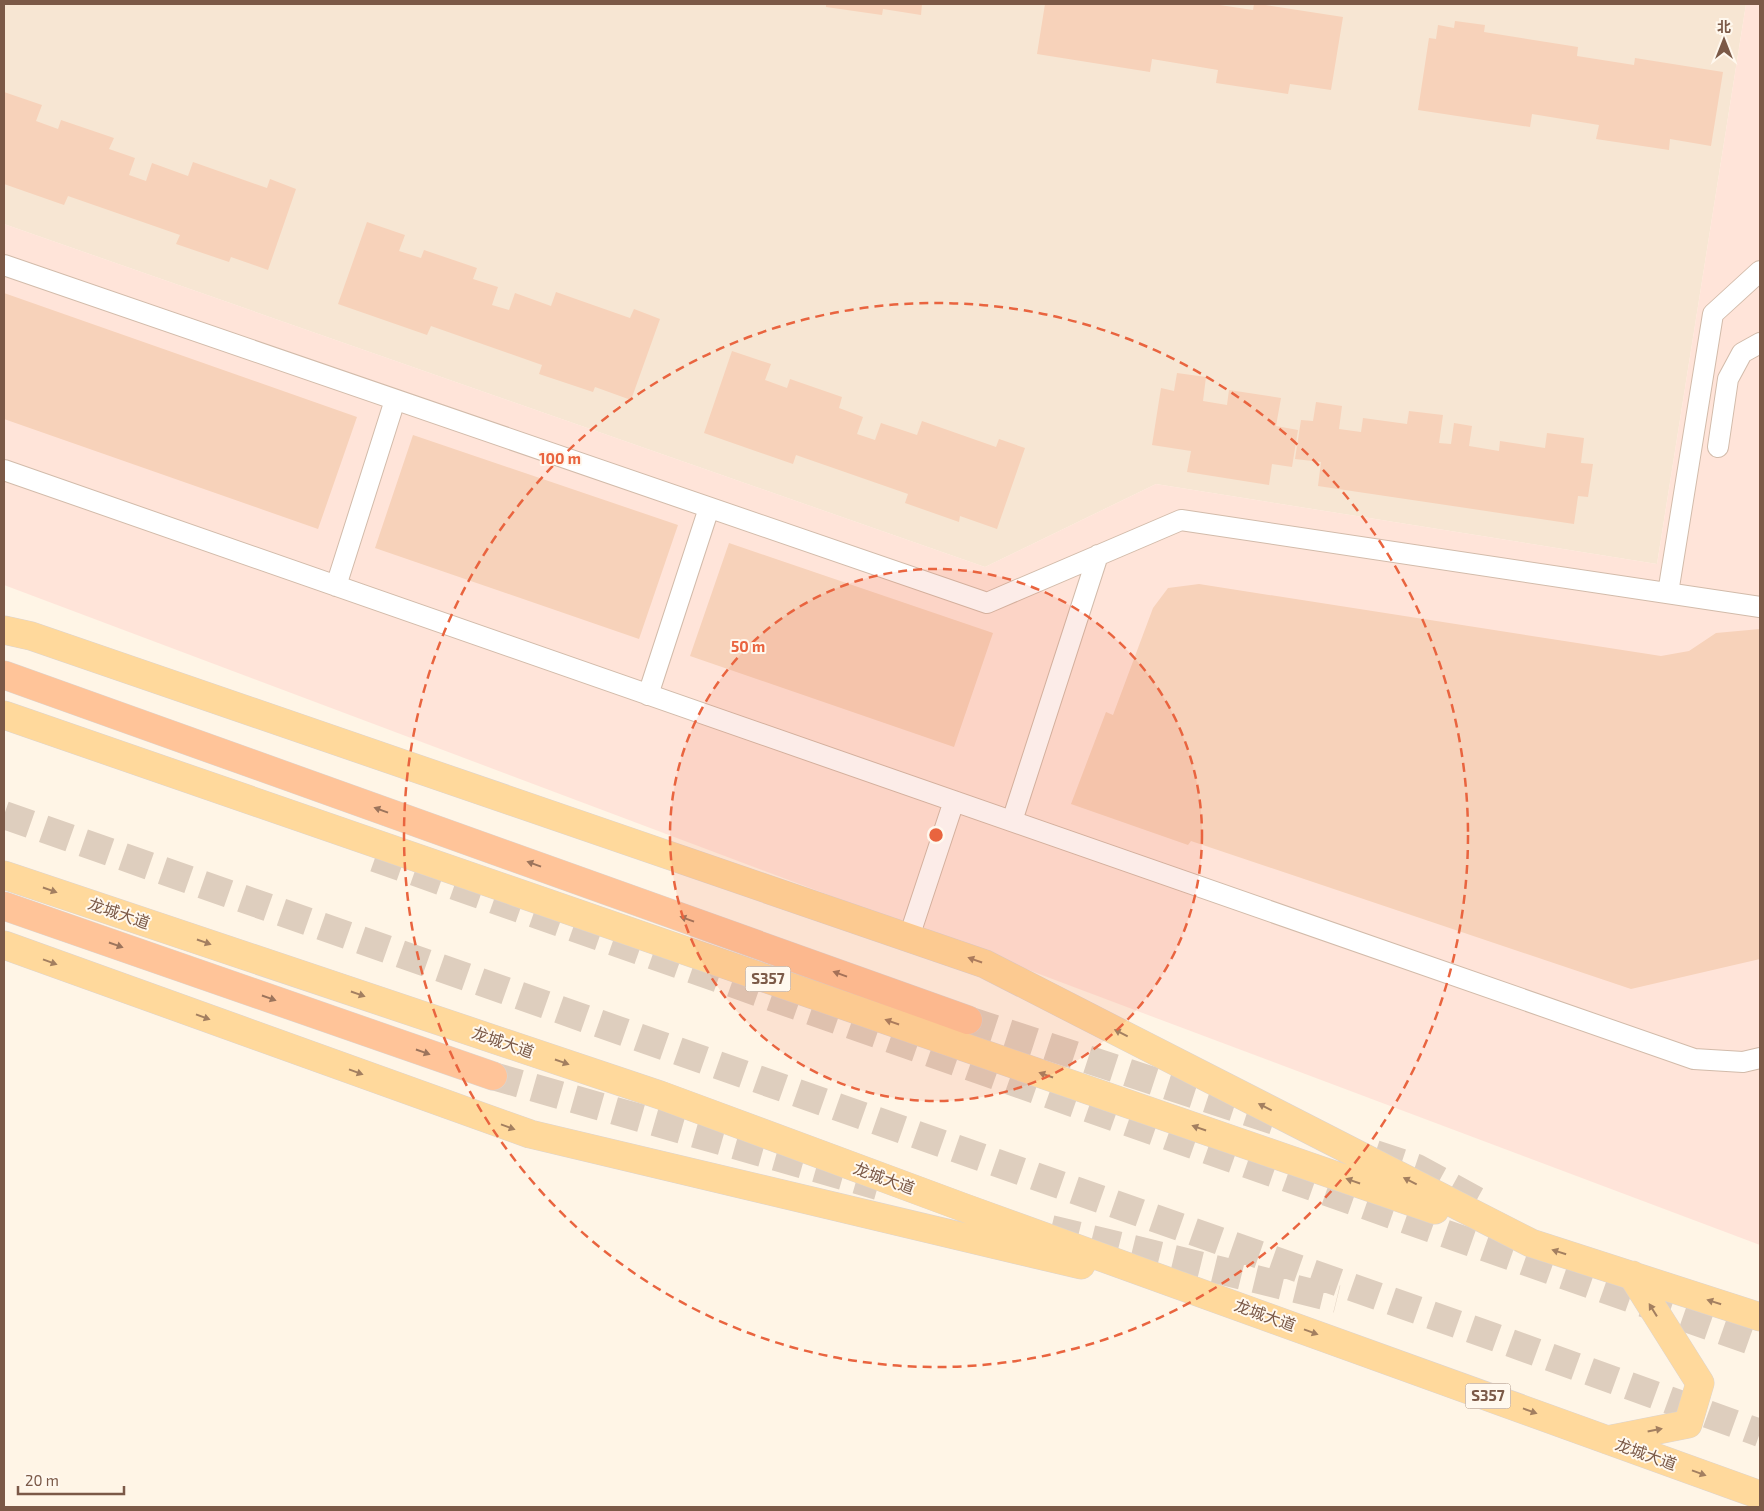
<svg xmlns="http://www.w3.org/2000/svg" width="1764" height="1511" font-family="'Exo 2','Noto Sans SC',sans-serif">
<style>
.residential{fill:#f7e6d3}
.commercial{fill:#ffe4d9}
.building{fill:#f7d2ba}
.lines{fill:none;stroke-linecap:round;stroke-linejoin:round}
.trunk-tunnel{stroke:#decebe;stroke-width:28;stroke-dasharray:28 14;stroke-linecap:butt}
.service-casing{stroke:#d2bbaa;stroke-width:22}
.primary-casing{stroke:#ddd4cf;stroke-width:29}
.trunk-casing{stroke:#ddd4cf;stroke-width:29}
.service{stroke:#fff;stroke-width:20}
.primary{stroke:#ffd99c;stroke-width:28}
.trunk{stroke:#ffc499;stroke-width:28}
.oneway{fill:#9c745c}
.oneway2{fill:#a37f60}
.ring{fill:none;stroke:#e9643f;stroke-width:2.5;stroke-dasharray:9 6}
.labels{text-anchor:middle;stroke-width:4;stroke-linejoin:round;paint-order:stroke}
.shield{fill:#fff8ee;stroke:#a38979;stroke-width:1}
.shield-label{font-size:15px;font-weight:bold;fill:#7b5947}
.street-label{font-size:16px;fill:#7b5947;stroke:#fff8ee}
.centre{fill:#e9643f;stroke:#fff8ee;stroke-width:2.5}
.ring-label{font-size:15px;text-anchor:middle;font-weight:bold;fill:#e9643f;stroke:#fff8ee;stroke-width:4;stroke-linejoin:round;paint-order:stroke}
</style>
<rect width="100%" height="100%" fill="#fff5e6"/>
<path class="residential" d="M4,4H1746L1657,564L1156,484L985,567L4,224Z"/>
<path class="commercial" d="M1746,4H1760V1245L4,585V224L985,567L1156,484L1657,564Z"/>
<path class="building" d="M826,4H922L921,15L883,9L882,15L826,7Z
M1045,4H1213L1253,10L1254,4H1259L1343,17L1331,90L1290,84L1288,94L1216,83L1218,70L1152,59L1150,72L1037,54Z
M1455,21L1485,25L1484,32L1578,47L1577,56L1634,65L1635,58L1723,72L1711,146L1670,139L1669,150L1596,139L1599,125L1532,114L1530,127L1418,110L1429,38L1436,39L1438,25L1454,28Z
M4,92L42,105L36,121L58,129L61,120L114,138L109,149L135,158L129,175L146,181L152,163L188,176L193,162L267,188L270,179L296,189L268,270L231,257L229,262L176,244L180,235L68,196L64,205L4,184Z
M367,222L405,235L399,251L421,258L424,250L477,268L473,279L498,287L492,305L509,310L515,293L551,306L556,292L630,318L634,309L660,319L631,400L595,387L593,392L539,374L542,365L431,326L427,335L338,304Z
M4,293L357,417L318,529L4,419Z
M732,351L771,364L765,380L787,388L790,379L842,397L839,408L863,417L857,434L875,440L881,423L917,435L922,421L996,447L999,439L1025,448L997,529L960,516L959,522L905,503L908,494L796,455L793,464L704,433Z
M1177,373L1206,377L1203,401L1227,405L1229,390L1281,398L1276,426L1298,430L1292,467L1272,464L1269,485L1187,472L1191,451L1152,445L1161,388L1174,391Z
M1316,402L1342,406L1339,429L1361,432L1363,418L1407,424L1409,411L1443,415L1439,443L1451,444L1454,423L1472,426L1469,446L1499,451L1500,441L1545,448L1547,433L1584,438L1581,463L1593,464L1588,497L1578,496L1574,524L1318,486L1321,462L1295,459L1301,420L1313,421Z
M413,435L678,525L639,639L375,548Z
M729,543L993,633L954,747L690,656Z
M1199,584L1661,656L1689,651L1716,633L1760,629V959L1631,989L1191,841L1188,845L1071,804L1106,712L1113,715L1153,608L1168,588Z"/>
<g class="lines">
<path class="trunk-tunnel" d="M4,815L1494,1337L1760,1433
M375,858L1760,1344
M968,1020L1275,1121
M493,1076L878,1186
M1375,1154L1417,1168L1481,1203
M1051,1229L1337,1299"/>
<g class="service-casing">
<path id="service" d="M4,265L987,603L1181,520L1760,607
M1718,447L1728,379L1742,353L1760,343
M4,470L1694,1059L1743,1062L1760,1058
M336,586L395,400
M1668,593L1713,314L1760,271
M648,695L709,508
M1012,821L1098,555
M909,937L954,801"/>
</g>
<g class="primary-casing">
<path id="primary" d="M4,630L31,636L985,964L1531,1243L1760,1317
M4,715L1435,1210
M4,875L660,1095L965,1208L1760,1495
M4,945L530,1134L1081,1265
M1607,1440L1688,1424L1700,1383L1632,1275"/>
</g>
<g class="trunk-casing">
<path id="trunk" d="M4,675L968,1020
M4,906L493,1076"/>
</g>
<use href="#service" class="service"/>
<use href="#primary" class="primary"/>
<use href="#trunk" class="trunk"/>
</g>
<defs><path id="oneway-solid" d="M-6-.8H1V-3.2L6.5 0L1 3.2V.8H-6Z" transform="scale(1.25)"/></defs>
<g class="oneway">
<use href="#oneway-solid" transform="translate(381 810) rotate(-160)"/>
<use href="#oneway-solid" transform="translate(534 864) rotate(-160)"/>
<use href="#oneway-solid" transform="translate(687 919) rotate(-160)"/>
<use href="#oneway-solid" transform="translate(116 945) rotate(19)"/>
<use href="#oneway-solid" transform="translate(840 974) rotate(-160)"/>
<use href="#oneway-solid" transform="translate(269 998) rotate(19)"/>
<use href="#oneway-solid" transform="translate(423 1052) rotate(19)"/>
</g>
<g class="oneway2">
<use href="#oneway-solid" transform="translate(50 890) rotate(19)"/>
<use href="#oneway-solid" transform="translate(204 942) rotate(19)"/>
<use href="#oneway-solid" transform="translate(975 960) rotate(-161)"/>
<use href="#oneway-solid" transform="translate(50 962) rotate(20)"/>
<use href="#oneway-solid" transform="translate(358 994) rotate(19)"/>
<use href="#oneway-solid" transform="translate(203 1017) rotate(20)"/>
<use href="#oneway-solid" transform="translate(892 1022) rotate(-161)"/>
<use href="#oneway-solid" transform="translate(1121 1033) rotate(-153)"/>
<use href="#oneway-solid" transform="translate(562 1062) rotate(19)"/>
<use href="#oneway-solid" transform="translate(356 1072) rotate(20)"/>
<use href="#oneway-solid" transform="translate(1046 1075) rotate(-161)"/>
<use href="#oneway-solid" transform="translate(1265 1107) rotate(-153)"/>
<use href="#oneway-solid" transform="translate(508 1127) rotate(20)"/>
<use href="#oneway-solid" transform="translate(1199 1128) rotate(-161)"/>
<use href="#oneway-solid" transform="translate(1353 1181) rotate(-161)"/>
<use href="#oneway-solid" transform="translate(1410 1181) rotate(-153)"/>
<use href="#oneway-solid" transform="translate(1559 1252) rotate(-162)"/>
<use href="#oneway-solid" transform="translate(1714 1302) rotate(-162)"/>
<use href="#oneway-solid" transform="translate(1653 1310) rotate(-122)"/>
<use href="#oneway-solid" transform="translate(1311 1332) rotate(20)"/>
<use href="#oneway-solid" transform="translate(1530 1411) rotate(20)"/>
<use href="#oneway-solid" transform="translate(1655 1430) rotate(-11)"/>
<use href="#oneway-solid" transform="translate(1699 1473) rotate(20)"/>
</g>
<circle cx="936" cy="835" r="266" fill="#e9643f" fill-opacity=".12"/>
<g class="ring">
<circle cx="936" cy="835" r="266"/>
<circle cx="936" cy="835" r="532"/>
</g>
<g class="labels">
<g class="shield">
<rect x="745.5" y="966.5" width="45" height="25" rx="4"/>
<rect x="1465.5" y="1383.5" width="45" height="25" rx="4"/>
</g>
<g class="shield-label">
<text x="768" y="984">S357</text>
<text x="1488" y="1401">S357</text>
</g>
<g class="street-label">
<text transform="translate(119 913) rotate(19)" y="6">龙城大道</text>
<text transform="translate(503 1042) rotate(19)" y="6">龙城大道</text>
<text transform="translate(884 1178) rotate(20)" y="6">龙城大道</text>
<text transform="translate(1265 1315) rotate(20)" y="6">龙城大道</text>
<text transform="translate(1646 1454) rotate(20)" y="6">龙城大道</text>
</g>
</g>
<circle cx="936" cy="835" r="8" class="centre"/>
<g class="ring-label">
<text x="560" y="464">100 m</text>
<text x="748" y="652">50 m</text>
</g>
<rect width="1764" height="1511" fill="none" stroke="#7b5947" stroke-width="10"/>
<g transform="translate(1724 40)" stroke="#fff8ee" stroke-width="4" paint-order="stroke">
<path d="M0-4L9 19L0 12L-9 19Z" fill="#7b5947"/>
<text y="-8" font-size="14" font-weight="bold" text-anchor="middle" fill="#7b5947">北</text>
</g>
<path d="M18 1486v8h106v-8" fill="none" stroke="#7b5947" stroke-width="2.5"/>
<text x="25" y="1486" font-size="15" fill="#7b5947" stroke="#fff8ee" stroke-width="4" paint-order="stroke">20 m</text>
</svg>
